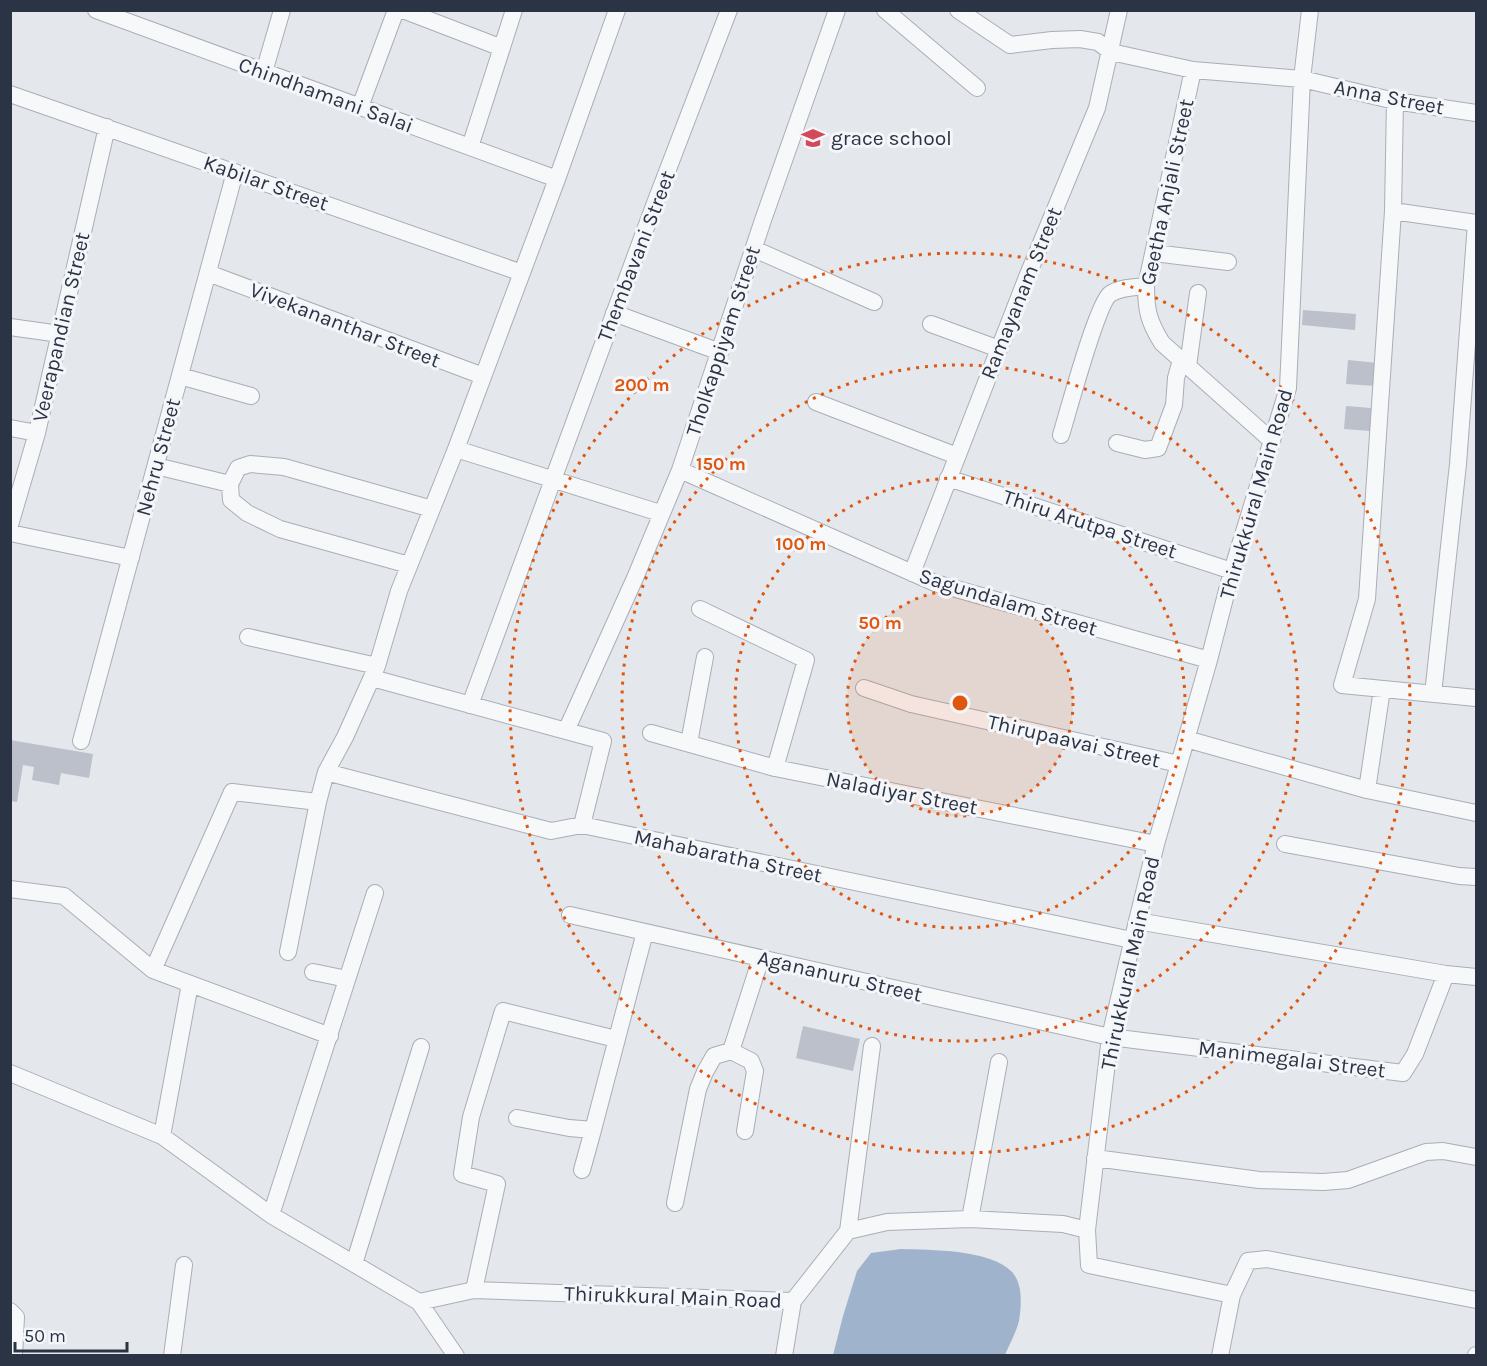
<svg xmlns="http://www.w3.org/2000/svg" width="1487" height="1366" font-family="Karla,sans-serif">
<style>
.water{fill:#9fb4cc}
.building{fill:#bbc0ca}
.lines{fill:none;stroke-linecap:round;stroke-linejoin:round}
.minor-casing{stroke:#a9aeb7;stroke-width:18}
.minor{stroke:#f7f8fa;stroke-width:16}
.ring{fill:none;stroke:#df570f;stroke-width:3;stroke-dasharray:3 6}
.labels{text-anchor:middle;stroke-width:6;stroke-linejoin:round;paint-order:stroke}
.street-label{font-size:21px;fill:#2b3445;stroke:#f4f6f9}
.poi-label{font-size:21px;fill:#2b3445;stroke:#f4f6f9;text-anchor:start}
.centre{fill:#df570f;stroke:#f4f6f9;stroke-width:3}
.ring-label{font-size:18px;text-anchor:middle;font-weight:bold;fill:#df570f;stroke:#f4f6f9;stroke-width:6;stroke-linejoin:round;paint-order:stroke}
</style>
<rect width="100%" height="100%" fill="#e4e7ec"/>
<path class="water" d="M901,1249C931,1250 998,1249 1015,1276C1023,1288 1021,1308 1019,1321C1016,1333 1009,1345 1005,1355H833L843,1316L857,1271L871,1253Z"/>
<path class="building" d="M1303,310L1356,314L1355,330L1302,325Z
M1348,360L1378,363L1376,386L1346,384Z
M1346,406L1371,408L1370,431L1344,429Z
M10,740L93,754L89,778L61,773L59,785L32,780L34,767L23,765L17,802L10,801Z
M803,1026L860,1039L853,1071L796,1058Z"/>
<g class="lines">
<g class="minor-casing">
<path id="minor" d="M96,10L557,179
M403,10L502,48
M885,10L977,88
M958,10L1010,45L1052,40L1080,39L1098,42L1111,52L1193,70L1302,79L1395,101L1476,113
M1193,70L1146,286C1146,311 1149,322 1162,343L1272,441
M264,72L282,10
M10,94L522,273
M1395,101L1393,211L1367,599L1342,685L1476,698
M360,107L396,10
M470,147L514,10
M1393,211L1476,223L1458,464L1433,694
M754,249L874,302
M1154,253L1228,262
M208,273L483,376
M614,313L720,352
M931,324L999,349
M10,327L60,334
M1188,366L1198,293
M180,376L251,396
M816,402L957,456
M10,428L37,433
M1061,435C1068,412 1097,304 1110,294C1120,287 1135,287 1146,286
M1117,443L1145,450L1158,448L1174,405L1176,378L1181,360
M456,449L660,513
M156,466L230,484L238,468L250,464L284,467L432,509
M680,470L935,583L1209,660
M948,478L1232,571
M230,484L231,500L247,513L280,529L409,565
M10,525L37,433L107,127
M10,533L131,558
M912,573L1027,277L1097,108L1119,10
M700,609L806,660L775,768
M248,637L377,666
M372,678L603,741L582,825
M864,688L911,704L1179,764
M470,705L652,211L729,10
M566,731L635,578L680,470L763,220L837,10
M651,733L775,768L1156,844
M1186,739L1367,790L1476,813
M81,741L235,172
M689,743L705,657
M326,772L551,831L582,825L1132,940
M1367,790L1382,689
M1285,844L1459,876L1476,877
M10,889L64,896L153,970L330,1036
M570,915L1110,1037L1403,1073L1415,1054L1446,974
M1137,921L1446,974L1476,977
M288,952L318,802L326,772L345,737L377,666L399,591L456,449L557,179L617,10
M153,970L232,792L318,802
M313,972L347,979
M10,1073L162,1136L271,1215L419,1302L456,1356
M517,1118L569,1128L593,1130L582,1170
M593,1130L645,932
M745,1131L755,1071L751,1061L731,1051L761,958
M162,1136L190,984
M1095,1158L1259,1180L1323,1182L1348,1180L1426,1152L1443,1151L1476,1157
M675,1203L698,1089L705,1072L714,1056L731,1051
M271,1215L375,893
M970,1219L999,1062
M1087,1230L1089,1265L1232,1295
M848,1231L872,1046
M354,1264L421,1047
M474,1290L497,1184L462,1174L471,1117L503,1011L616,1039
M419,1302L474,1290L793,1301L848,1231L887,1222L970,1219L1063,1224L1087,1230L1110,1037L1137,921L1156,844L1209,660L1232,571L1288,388L1302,79L1310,10
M10,1311L16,1317L14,1356
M172,1356L184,1265
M784,1356L793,1301
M1220,1356L1232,1295L1248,1261L1267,1259L1476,1300
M1476,1356V1355"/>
</g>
<use href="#minor" class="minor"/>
</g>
<circle cx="960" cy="703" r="113" fill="#df570f" fill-opacity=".12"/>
<g class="ring">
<circle cx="960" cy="703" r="113"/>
<circle cx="960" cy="703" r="225"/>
<circle cx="960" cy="703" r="338"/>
<circle cx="960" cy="703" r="450"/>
</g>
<defs>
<g id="school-bare" transform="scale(1.8)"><path d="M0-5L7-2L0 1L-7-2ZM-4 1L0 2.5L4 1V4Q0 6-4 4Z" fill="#d1495b" stroke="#f4f6f9" stroke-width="2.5" paint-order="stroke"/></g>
</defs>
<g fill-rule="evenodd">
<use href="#school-bare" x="813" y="138"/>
</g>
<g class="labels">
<g class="street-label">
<text transform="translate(326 95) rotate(20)" y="7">Chindhamani Salai</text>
<text transform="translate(1389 97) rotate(11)" y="7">Anna Street</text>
<text transform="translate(266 183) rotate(19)" y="7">Kabilar Street</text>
<text transform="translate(1167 192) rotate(-78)" y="7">Geetha Anjali Street</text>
<text transform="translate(636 256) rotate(-69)" y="7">Thembavani Street</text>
<text transform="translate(1021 293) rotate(-68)" y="7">Ramayanam Street</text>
<text transform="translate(345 325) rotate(21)" y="7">Vivekananthar Street</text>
<text transform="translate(61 327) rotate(-77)" y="7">Veerapandian Street</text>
<text transform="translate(723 341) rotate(-72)" y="7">Tholkappiyam Street</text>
<text transform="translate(158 457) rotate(-75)" y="7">Nehru Street</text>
<text transform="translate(1256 494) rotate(-74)" y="7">Thirukkural Main Road</text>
<text transform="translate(1090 524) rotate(18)" y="7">Thiru Arutpa Street</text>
<text transform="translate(1008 602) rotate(17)" y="7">Sagundalam Street</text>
<text transform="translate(1074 741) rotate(13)" y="7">Thirupaavai Street</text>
<text transform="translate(902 793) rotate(11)" y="7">Naladiyar Street</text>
<text transform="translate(728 856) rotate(12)" y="7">Mahabaratha Street</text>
<text transform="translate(1130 963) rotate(-78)" y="7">Thirukkural Main Road</text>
<text transform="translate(840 976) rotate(13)" y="7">Agananuru Street</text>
<text transform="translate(1292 1059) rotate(7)" y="7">Manimegalai Street</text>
<text transform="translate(673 1297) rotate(2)" y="7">Thirukkural Main Road</text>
</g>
<g class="poi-label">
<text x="831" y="145">grace school</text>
</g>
</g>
<circle cx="960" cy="703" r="9" class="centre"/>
<g class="ring-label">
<text x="642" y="391">200 m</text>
<text x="721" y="470">150 m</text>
<text x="801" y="550">100 m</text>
<text x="880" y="629">50 m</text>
</g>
<rect width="1487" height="1366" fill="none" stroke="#2b3445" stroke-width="24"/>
<path d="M15 1342v9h112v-9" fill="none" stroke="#2b3445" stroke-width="3"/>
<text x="24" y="1342" font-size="18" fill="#2b3445" stroke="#f4f6f9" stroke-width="4.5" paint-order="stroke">50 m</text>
</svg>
